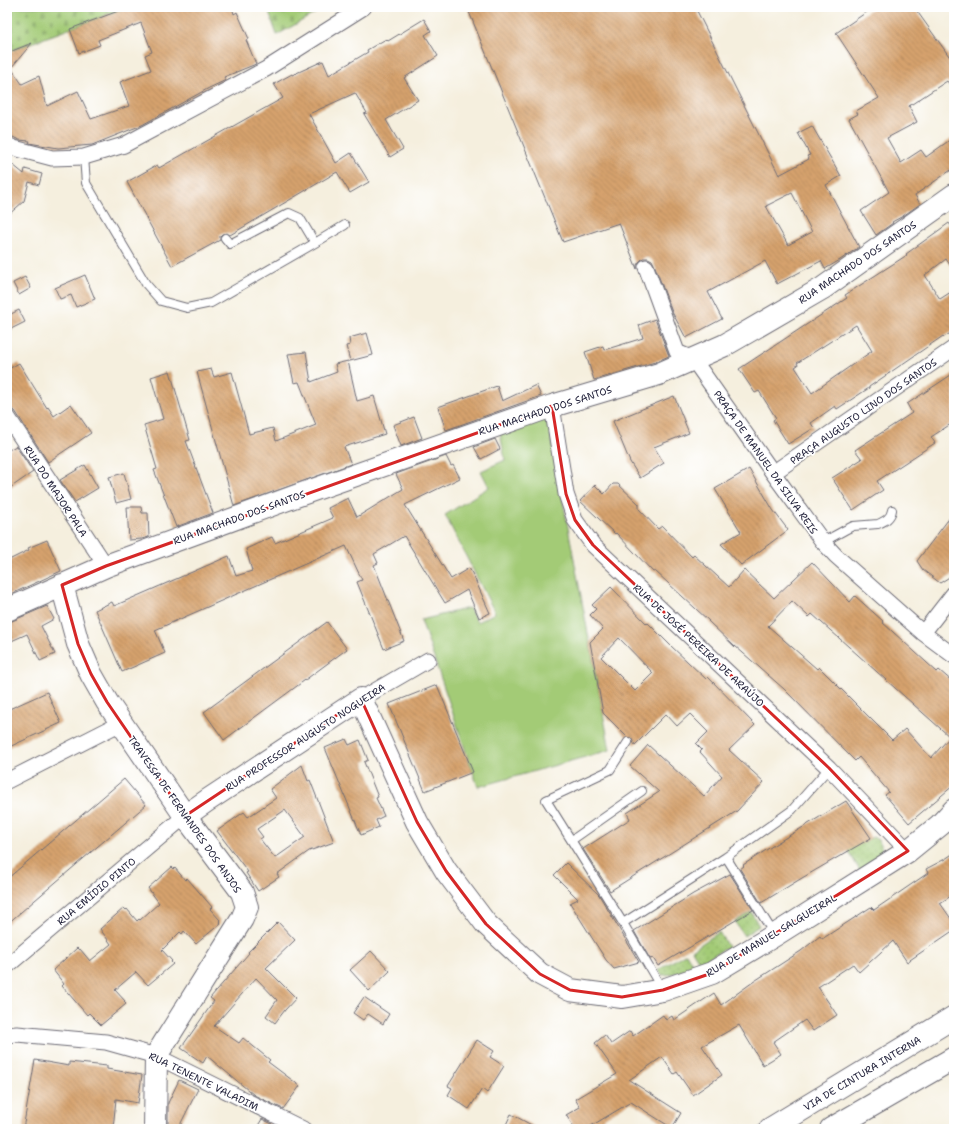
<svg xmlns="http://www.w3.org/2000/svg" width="961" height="1136" font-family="'Shantell Sans',sans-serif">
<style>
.grass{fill:#a3cb76;stroke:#627658}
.cemetery{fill:url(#cemetery-stones);stroke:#627658}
.garden{fill:url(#garden-dots);stroke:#627658}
.building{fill:url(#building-back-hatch);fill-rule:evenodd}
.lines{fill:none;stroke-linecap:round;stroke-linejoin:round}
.lane-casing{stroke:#6c6a74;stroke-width:10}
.street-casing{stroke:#6c6a74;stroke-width:17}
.secondary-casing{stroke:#6c6a74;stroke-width:24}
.highway-casing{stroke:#6c6a74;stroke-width:24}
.lane{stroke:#fff;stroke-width:8}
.street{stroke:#fff;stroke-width:15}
.secondary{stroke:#fff;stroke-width:22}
.highway{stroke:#fff;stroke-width:22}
.marked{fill:none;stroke:#d62828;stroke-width:3;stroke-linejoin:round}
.labels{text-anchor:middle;stroke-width:3.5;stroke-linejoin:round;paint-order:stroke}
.street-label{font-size:10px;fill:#22223b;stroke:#fff}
</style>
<defs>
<pattern id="cemetery-stones" width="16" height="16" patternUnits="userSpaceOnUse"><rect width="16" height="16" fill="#a3cb76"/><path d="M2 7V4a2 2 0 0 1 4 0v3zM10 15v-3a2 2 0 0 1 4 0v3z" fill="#8cae67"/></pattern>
<pattern id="garden-dots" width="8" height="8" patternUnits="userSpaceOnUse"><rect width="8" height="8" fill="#a3cb76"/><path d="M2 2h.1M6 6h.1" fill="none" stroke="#8cae67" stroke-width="1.8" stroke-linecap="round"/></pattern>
<pattern id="building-back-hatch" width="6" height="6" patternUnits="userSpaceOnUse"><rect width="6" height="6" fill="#d6a26d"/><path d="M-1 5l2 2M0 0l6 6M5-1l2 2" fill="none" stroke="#ad845b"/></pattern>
</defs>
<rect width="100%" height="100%" fill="#fff"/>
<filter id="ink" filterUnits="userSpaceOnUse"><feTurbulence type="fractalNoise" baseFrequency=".025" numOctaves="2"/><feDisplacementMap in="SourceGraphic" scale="8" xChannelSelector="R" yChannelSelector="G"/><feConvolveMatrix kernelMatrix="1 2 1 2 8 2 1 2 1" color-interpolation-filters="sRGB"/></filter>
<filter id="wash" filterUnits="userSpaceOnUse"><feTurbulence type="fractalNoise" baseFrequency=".012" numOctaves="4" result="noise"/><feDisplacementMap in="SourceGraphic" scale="16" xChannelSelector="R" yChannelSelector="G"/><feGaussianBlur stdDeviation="0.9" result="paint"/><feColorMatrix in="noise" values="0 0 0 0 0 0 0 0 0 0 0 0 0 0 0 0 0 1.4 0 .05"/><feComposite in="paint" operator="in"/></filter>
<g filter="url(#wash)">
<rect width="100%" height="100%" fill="#f5efde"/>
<path class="grass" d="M547,416L610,750L478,787L421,620L469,608L477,622L495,613L445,515L489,487L481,471L505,460L500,433Z"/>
<path class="cemetery" d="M7,7H128L7,52Z
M267,7H326L277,35Z"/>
<path class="garden" d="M873,837L878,840L882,849L881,858L860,871L848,850Z
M751,912L759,926L744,936L735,922Z
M719,932L728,947L700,963L692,950Z
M686,953L693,965C683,971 673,975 662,975L658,970Z"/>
<g id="blocks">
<path class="building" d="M129,7H232L234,14L237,12L249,39L246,40L256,64L224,77L226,80L209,88L142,125L92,145L58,148L29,143L30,141L19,140L7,134V53L32,43L11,68L22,84L39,76L47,106L78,91L91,119L129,106L120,82L151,70L145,55L152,52L141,23L98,40L100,45L79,53L70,29Z
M467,7H695L779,175L809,159L807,156L810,155L798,133L812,126L841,176L826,185L859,247L840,260L825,269L821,261L777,284L765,261L708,292L722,319L686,338L672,312L654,264L652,260L648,258H643L639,262L637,265V269L619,223L563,242ZM792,193L812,232L788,245L766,206Z
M874,7H914L954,63V90L947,81L909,106L917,122L887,138L901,163L921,150L926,157L954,137V168L915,195L920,204L903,216L892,222L893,223L876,235L861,211L889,192L849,119L858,114L856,111L879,98L836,33Z
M424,19L431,31L425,35L438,56L404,78L418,100L386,120L403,149L390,157L364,114L367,113L355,93L309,114L336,163L351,153L369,182L350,193L337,172L230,235L227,233L222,234L220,236V240L172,266L127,182L157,165L159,168L283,98L274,84L292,74V75L323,61L329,75L368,52L367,50L386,39L388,41Z
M7,160L24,174L25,169L42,174L39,185L29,182L24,201L7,216Z
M949,223L954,230V271L946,259L925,275L940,299L954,290V331L944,337L943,336L869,387V388L837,409L835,406L811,423L814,428L788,444L773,420L776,418L759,391L755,393L739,369L847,298L845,295L907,255L906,254ZM856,325L872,351L812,393L795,367L798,365L797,363Z
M85,275L95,299L76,307L71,295L60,299L55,288Z
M25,277L31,288L19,295L13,283Z
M19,310L25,322L7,331V316Z
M655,319L669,356L655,362L594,380L585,352L603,346L604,350L643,338L639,325Z
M367,333L373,355L350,361L346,346L350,345L349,338Z
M306,352L311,382L337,372L335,364L348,361L357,401L374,396L385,434L344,447L351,464L234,506L197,372L211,369L214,377L232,372L249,434L273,428L276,441L316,425L299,382L294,383L288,354Z
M19,363L47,408L48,407L54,416L71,404L91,433L48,462L15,411L9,408L7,404V370Z
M170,371L190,440L186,441L213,513L176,527L154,470L157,469L144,425L163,419L151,377Z
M954,373V422L931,437L935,443L877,481L883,490L853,510L832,478L862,459L855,450L912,413L907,404Z
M536,385L541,396L446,430L438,407L497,386L502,401Z
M674,396L689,433L654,447L664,463L640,478L630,462L613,421Z
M414,417L422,438L401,446L393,425Z
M495,439L500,449L481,459L474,447Z
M16,446L33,472L7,490V451Z
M446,456L451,466L453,465L460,478L405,505L451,579L469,568L473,575L490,613L479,618L467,590L445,603L404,536L374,554L378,563L374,565L404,641L384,649L357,582L362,580L346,546L155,630L165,653L122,672L95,610L112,602L114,606L229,556L236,576L252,571L246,549L272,537L275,543L333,518L328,508L348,498L357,517L403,489L396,474Z
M85,465L98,488L75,502L60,480Z
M749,469L773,510L788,530L741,565L721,544L741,532L715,489Z
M124,473L131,499L116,503L109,477Z
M613,484H618L639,504V509L658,529L662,526L692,557L694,555L729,587L744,570L774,598L812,562L850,602L855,596L883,621L882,622L937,672L939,670L954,683V785L909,823L885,795L889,792L859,757L855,761L784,689L735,646V647L708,621H709L655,571L653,572L616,533L615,534L580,501L595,485L604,494ZM792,601L809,617L812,614L950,737L931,758L905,729L892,740L819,667L817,669L768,626Z
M127,507H141L142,513H148L149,537L142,539L129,540Z
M954,512V572L951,576L940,583L923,570L917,561Z
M47,540L61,571L7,596V561L29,550L28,548Z
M611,587L647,624L648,623L671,646L706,679L708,677L755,725L729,750L764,782L737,811L610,891L583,849L630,819L627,813L659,792L630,766L648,745L704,796L722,776L700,752L702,750L696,744L708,732L690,714L677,726L666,714L635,745L631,738L627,737L603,713L590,642L603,629L590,615L596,609L592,605ZM619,638L653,673L635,691L601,657Z
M47,606L54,619L41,626L55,654L40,661L27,634L7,643V622L12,621Z
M327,622L347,649L224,740L204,712Z
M437,685L473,772L425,791L389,704Z
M47,692L61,723L7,748V710Z
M346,739L349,745L360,740L368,760L364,762L378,797L376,798L384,816L376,820L379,827L361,835L325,748Z
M302,765L308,781L310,780L334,842L309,851L277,874L279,877L258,891L246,873L248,872L217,831L244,812L248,817L276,798L270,789ZM285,810L305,837L275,858L260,839L263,837L257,829Z
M124,779L146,805L7,924V879Z
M846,801L871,838L802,878L761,903L740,869L744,866L743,865L777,843Z
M954,853V894L940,903L954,923V930L907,962L893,941L859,972L853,964L818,987L837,1015L813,1031L805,1020L773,1042L781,1054L763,1065L739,1025L702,1046L722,1075L693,1095L677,1072L674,1074L662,1057L629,1080L681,1113L672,1128L631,1102L586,1129H575L566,1115L580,1107L575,1099L617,1074L595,1043L605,1035L611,1044L630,1031L633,1036L663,1015L666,1020L672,1016L674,1020L714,993L721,1005L753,982L801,951L820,936L822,939L871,907L874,910L928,873L926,869L945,859Z
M566,863L599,895L639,962L614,969L606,960L570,903L578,899L554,875Z
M172,867L174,869L175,868L185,880L187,878L212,907L210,909L220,920L219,921L221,923L196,944L184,931L182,934L180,932L162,950L172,961L171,962L173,964L148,985L136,972L115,990L125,1001L124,1002L126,1004L101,1025L89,1013L87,1015L62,986L64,984L53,970L77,948L79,950L80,949L90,961L111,944L100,929L124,908L126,910L127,909L137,921L139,919L140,920L159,903L148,888Z
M730,874L753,910L658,966L653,958L650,959L634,931L693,894Z
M278,922L295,940L266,968L296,998L285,1010L275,1023L266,1016L277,1000L256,978L214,1026L239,1043L243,1038L270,1060L268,1062L300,1086L283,1109L254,1095L207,1056L203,1063L181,1048L214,1001L210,998L249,953L248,952Z
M371,951L390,971L369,991L350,970Z
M364,997L389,1014L383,1024L368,1014L363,1020L353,1013Z
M477,1040L494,1051L490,1057L504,1066L487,1093L482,1089L469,1109L448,1095L452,1088L448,1086Z
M35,1060L69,1066V1062L107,1066V1069L142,1075L138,1103L116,1099L113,1129H23Z
M179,1080L198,1089L181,1123V1129H168V1103Z
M511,1114L539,1129H504Z
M262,1119L272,1124L268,1129H256Z"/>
</g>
</g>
<g filter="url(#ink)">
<use href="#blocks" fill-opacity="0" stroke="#6c6a74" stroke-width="1"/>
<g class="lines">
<g class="lane-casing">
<path id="lane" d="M84,157L86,183L146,284L161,301L187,308L211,303L315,243L300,218L289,213L230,244L225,238
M315,243L345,225
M823,542L845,530L853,526L878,524C885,521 891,518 892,510
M628,742L610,770L546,800L623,923L662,989
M572,840L642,791
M726,857L774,934
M623,923L726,857L792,810L829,768"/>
</g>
<g class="street-casing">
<path id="street" d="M7,145L14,148L52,158L84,157L124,145L266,69L364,7
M646,267L677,352L693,359L773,473L823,542L836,556L923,633L954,656
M552,406L566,494L575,520L593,545L829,768L908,851
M7,416L106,566
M773,473L954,348
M923,633L954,593
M361,699L428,660
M7,781L121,723
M7,966L185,816
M7,1035L17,1034L106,1042L156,1056L303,1129"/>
</g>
<g class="secondary-casing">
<path id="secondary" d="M62,585L78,644L91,674L107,702L185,816L242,892L247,907L242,919L156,1056L155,1129
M7,610L106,566L296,496L552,406L659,374L725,345L823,288L954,195
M185,816L208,800L361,699L417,822L446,871L486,924L540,974L570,990L622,997L663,990L712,973L775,935L908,851L940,825L954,810"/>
</g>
<g class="highway-casing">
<path id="highway" d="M770,1129L954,1017
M831,1129L954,1058"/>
</g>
<use href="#lane" class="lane"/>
<use href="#street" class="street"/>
<use href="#secondary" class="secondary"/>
<use href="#highway" class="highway"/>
</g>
</g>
<path class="marked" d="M552,406L566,494L575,520L593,545L829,768L908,851L712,973L663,990L622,997L570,990L540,974L486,924L446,871L417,822L361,699L185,816L107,702L91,674L78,644L62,585L106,566Z"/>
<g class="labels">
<g class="street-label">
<text transform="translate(857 262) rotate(-34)" y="4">RUA MACHADO DOS SANTOS</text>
<text transform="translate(545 410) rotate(-18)" y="4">RUA MACHADO DOS SANTOS</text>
<text transform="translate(863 411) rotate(-35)" y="4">PRAÇA AUGUSTO LINO DOS SANTOS</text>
<text transform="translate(766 462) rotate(55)" y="4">PRAÇA DE MANUEL DA SILVA REIS</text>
<text transform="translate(56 491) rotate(57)" y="4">RUA DO MAJOR PALA</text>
<text transform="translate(239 517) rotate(-20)" y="4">RUA MACHADO DOS SANTOS</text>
<text transform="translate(699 645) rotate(43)" y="4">RUA DE JOSÉ PEREIRA DE ARAÚJO</text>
<text transform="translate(305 737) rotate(-33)" y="4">RUA PROFESSOR AUGUSTO NOGUEIRA</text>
<text transform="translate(185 814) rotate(55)" y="4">TRAVESSA DE FERNANDES DOS ANJOS</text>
<text transform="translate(96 891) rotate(-40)" y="4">RUA EMÍDIO PINTO</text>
<text transform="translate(771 935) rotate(-31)" y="4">RUA DE MANUEL SALGUEIRAL</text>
<text transform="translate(862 1073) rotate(-31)" y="4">VIA DE CINTURA INTERNA</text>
<text transform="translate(204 1081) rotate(26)" y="4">RUA TENENTE VALADIM</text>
</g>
</g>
<rect width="961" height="1136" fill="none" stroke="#fff" stroke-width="24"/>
</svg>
